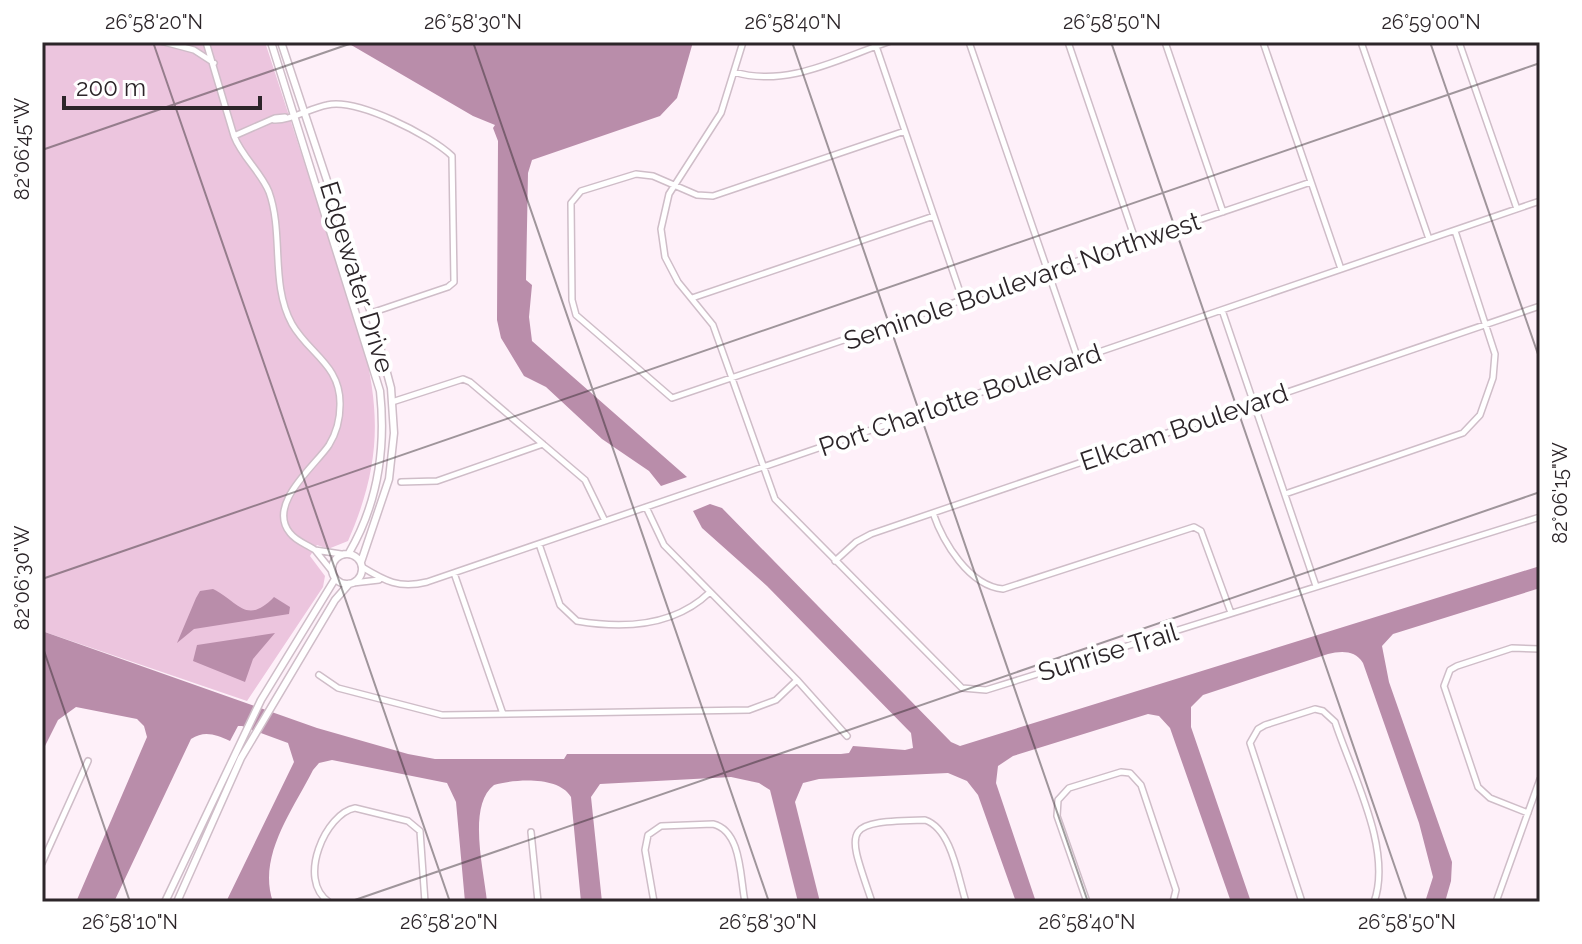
<svg xmlns="http://www.w3.org/2000/svg" width="1582" height="944" font-family="Raleway,sans-serif">
<style>
.green{fill:#ecc5de}
.water{fill:#b98daa}
.lines{fill:none;stroke-linecap:round;stroke-linejoin:round}
.minor-casing{stroke:#cfbdc8;stroke-width:8}
.tertiary-casing{stroke:#cfbdc8;stroke-width:9}
.minor{stroke:#fff;stroke-width:5}
.tertiary{stroke:#fff;stroke-width:6}
.ticks{fill:none;stroke:#2c2529;stroke-width:2;stroke-opacity:0.45}
.labels{text-anchor:middle;stroke-width:8;stroke-linejoin:round;paint-order:stroke}
.street-label{font-size:26px;fill:#2c2529;stroke:#fff}
.neatline{fill:none;stroke:#2c2529;stroke-width:3}
.ticks-label{font-size:20px;text-anchor:middle;fill:#2c2529}
</style>
<rect width="100%" height="100%" fill="#fef0f9"/>
<path class="green" d="M42,42H265L363,343C382,418 379,470 348,541L328,549L317,545L310,556L325,576L323,587L247,701L42,631Z"/>
<path class="water" d="M346,42H693L677,98L660,116L532,160L528,173L526,280L532,285L529,317L532,341L687,477L661,486L649,471L602,439L546,387L524,376L501,338L497,320L498,141L493,128L495,125L473,116Z
M710,504L722,508L951,742L960,746L1540,566V588L1393,634L1382,646L1389,682L1452,862L1451,881L1445,902H1425L1433,877L1419,823L1363,663C1355,650 1341,651 1328,654L1203,695L1191,707V727L1251,902H1231L1170,728L1159,716L1148,714L1013,756L998,766L996,783L1036,902H1016L978,795L967,781L948,773L819,779L803,783L795,802L820,902H798L770,790L759,783L731,777L600,784L591,797L602,902H581L571,797C559,776 515,779 494,785C467,806 484,870 487,902H465L456,802L447,783L332,760L319,763L313,770C293,810 257,856 273,902H226L294,762L288,743L242,726H238L230,741C216,735 205,730 191,739L114,902H76L147,737L144,726L137,719L76,707L58,720L42,752V631L317,728L408,754L435,759H564L567,754H841L849,753L853,746L905,750L913,748L911,733L767,586L702,528L693,511Z
M213,589C238,601 246,626 274,597L290,607L289,614L194,629L177,643L196,598L200,591Z
M275,633L253,659L245,682L193,661L197,645Z"/>
<g class="lines">
<g class="minor-casing">
<path id="minor" d="M164,42L194,50L214,63
M206,42L234,136
M743,42L721,113L669,194L661,229L665,257L678,282L713,325L775,499L962,688L986,690L1540,517
M969,42L1078,359
M1068,42L1136,242
M1165,42L1223,212
M1263,42L1341,269
M1361,42L1429,239
M1459,42L1517,209
M876,46L963,301
M734,72C786,88 838,59 888,42
M285,117L275,118L234,136C242,157 261,172 269,192C284,234 270,284 292,324C309,354 341,365 340,405C340,419 337,432 329,445C316,465 266,504 290,533C296,541 306,544 315,550
M274,120C289,121 311,108 327,105C357,98 430,135 452,156L454,282L448,287L371,313
M905,131L713,196L697,195L653,176L636,174L581,191L571,203L572,300L576,315L672,398L1311,182
M692,298L934,216
M1222,310L1316,586
M392,402L463,379L470,382L585,480L605,521
M401,482L437,481L543,444
M1285,494L1463,433L1480,415L1493,378L1495,354L1455,231
M646,507L664,545L797,680L847,736
M933,513C943,542 969,586 1003,589L1194,527L1201,531L1231,613
M539,544L560,605L577,621C624,629 675,626 710,592
M835,561L856,542L871,534L1540,306
M362,567C385,581 399,589 427,582L1540,201
M331,570L315,550L341,554
M454,573L503,714
M353,583L379,580
M319,675L338,688L442,715L749,710L776,700L797,680
M1528,813L1490,798L1478,787L1444,686L1450,670L1457,666L1512,648L1540,649
M531,832L538,902
M42,863L88,761
M329,902C296,880 326,813 355,808L408,821L420,831L425,902
M654,902L645,850L648,835L661,826L713,824C742,831 740,878 745,902
M872,902C846,826 841,822 925,820C952,829 958,878 966,902
M1087,902L1057,816L1058,800L1069,788L1121,772L1130,773L1141,785L1176,890L1173,902
M1302,902L1250,743L1258,729L1265,725L1315,709L1323,711L1335,722C1352,774 1393,850 1374,902
M1496,902L1540,779"/>
</g>
<g class="tertiary-casing">
<path id="tertiary" d="M271,42L380,391C386,447 378,503 349,553
M281,42L371,313L391,388L394,433L389,479L361,562
M332 569a15 15 0 1 1 30 0a15 15 0 1 1-30 0Z
M165,902L261,700L335,579
M177,902L241,758L335,600L349,584"/>
</g>
<use href="#minor" class="minor"/>
<use href="#tertiary" class="tertiary"/>
</g>
<path class="ticks" d="M153,42L450,902M473,42L769,902M792,42L1088,902M1111,42L1407,902M1430,42L1540,360M42,150L355,42M42,579L1540,63M42,645L130,902M349,902L1540,492"/>
<g class="labels">
<g class="street-label">
<text transform="translate(357 277) rotate(73)" y="9">Edgewater Drive</text>
<text transform="translate(1022 281) rotate(-19)" y="9">Seminole Boulevard Northwest</text>
<text transform="translate(960 400) rotate(-19)" y="9">Port Charlotte Boulevard</text>
<text transform="translate(1184 427) rotate(-19)" y="9">Elkcam Boulevard</text>
<text transform="translate(1108 652) rotate(-17)" y="9">Sunrise Trail</text>
</g>
</g>
<rect width="1582" height="944" fill="none" stroke="#ffffff" stroke-width="88"/>
<path d="M64 96v12h196v-12" fill="none" stroke="#2c2529" stroke-width="4"/>
<text x="76" y="96" font-size="24" fill="#2c2529" stroke="#ffffff" stroke-width="6" paint-order="stroke">200 m</text>
<rect x="44" y="44" width="1494" height="856" class="neatline"/>
<g class="ticks-label">
<text x="154" y="29">26°58'20"N</text>
<text x="473" y="29">26°58'30"N</text>
<text x="793" y="29">26°58'40"N</text>
<text x="1112" y="29">26°58'50"N</text>
<text x="1431" y="29">26°59'00"N</text>
<text transform="translate(22 149) rotate(-90)" y="7">82°06'45"W</text>
<text transform="translate(1560 493) rotate(-90)" y="7">82°06'15"W</text>
<text transform="translate(22 578) rotate(-90)" y="7">82°06'30"W</text>
<text x="130" y="929">26°58'10"N</text>
<text x="449" y="929">26°58'20"N</text>
<text x="768" y="929">26°58'30"N</text>
<text x="1087" y="929">26°58'40"N</text>
<text x="1407" y="929">26°58'50"N</text>
</g>
</svg>
